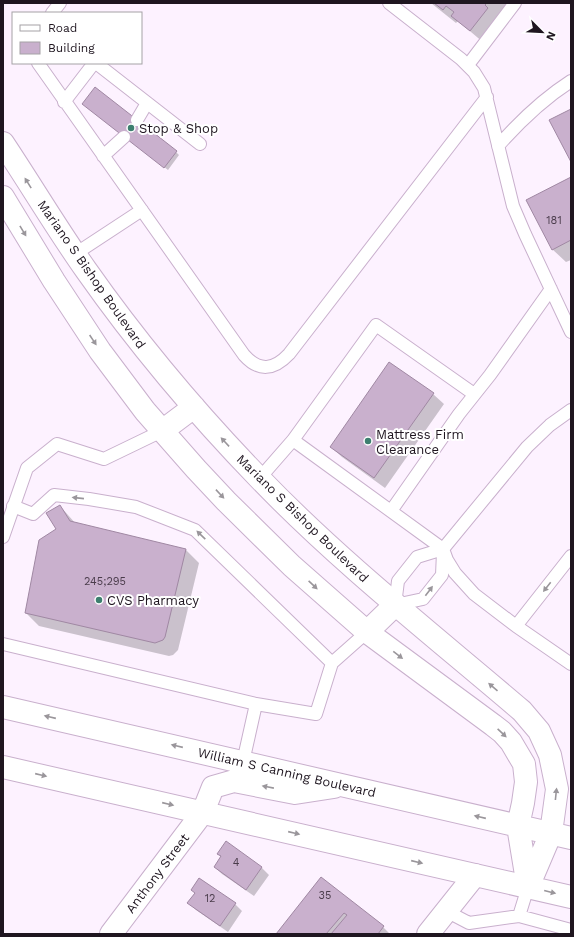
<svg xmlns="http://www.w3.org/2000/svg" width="574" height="937" font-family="'Work Sans',sans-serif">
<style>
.shadow{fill:#0003}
.building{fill:#c9b0cd;stroke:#a088a3}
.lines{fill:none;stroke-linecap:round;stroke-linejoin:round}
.service-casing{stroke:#c9b0cd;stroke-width:14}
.minor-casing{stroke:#c9b0cd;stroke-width:24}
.secondary-casing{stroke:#c9b0cd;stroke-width:24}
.service{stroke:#fff;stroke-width:12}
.minor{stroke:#fff;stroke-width:22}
.secondary{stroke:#fff;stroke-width:22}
.oneway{fill:#9a969b}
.poi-dot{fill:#3d7f6f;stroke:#fff;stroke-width:1.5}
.labels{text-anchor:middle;stroke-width:4;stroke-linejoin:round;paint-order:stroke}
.number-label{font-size:11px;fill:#4a3c4b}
.poi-label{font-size:13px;fill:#1f1620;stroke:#fff;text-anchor:start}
.street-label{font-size:13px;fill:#1f1620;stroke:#fff}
</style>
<rect width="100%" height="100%" fill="#fdf2ff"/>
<path class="shadow" d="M431,3H510L484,43L458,21L456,23Z
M87,107L176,152L179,155L168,170Z
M571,178V260L566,262L552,249Z
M433,394L444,404L385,488L342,457L331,447Z
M60,506L76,524L186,550L199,563L178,650L173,655L169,656L39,626L26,613L57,530Z
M226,843L262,868L269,875L254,896L222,874L215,867L221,857L218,854Z
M321,878L383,927L390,934H277Z
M200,879L235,904L242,911L228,932L196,910L189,903L195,893Z"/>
<path class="building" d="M434,3H487L485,5L488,8L470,31L451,16L454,12L446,6L443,10Z
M95,87L177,151L164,168L82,104Z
M571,109V162L549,120Z
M571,177V240L552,250L526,200Z
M389,362L434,393L374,478L330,447Z
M60,505L70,521L186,549L165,637L163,640L155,643L25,613L39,540L56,529L46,513Z
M226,841L262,867L246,890L214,867L221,856L217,854Z
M321,877L384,926L378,934H331L347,915L344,913L326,934H276Z
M199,878L236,903L220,926L187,903L195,893L191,890Z"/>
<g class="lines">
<g class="service-casing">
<path id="service" d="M389,3L461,59L474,72L484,88L513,206L525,234L571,332
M52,13L60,3
M38,63L244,355C259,372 274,370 289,354L487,97
M96,63L200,144
M468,65L515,3
M64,102L94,63
M137,120L147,103
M498,146C520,121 543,99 571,81
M103,156L124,137
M75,254L142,210
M293,440L443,549L447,560L455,573L474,594L516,626L571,664
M259,479L293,440L376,325L474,394
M13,506L33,514L54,495L89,499L136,507L195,530L332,663
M391,511L459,414L490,375L551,289
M3,537L27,468L57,444L104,459L162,431
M443,552L442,575L423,599L395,605L398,581L417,557L443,549L527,447L550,425L571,410
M516,626L571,556
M3,644L256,704L243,762
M256,704L316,714L332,663L367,632
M446,911L469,923L519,916L571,930
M519,916L528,887"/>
</g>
<g class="minor-casing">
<path id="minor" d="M111,934L203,812
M428,934L475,875"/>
</g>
<g class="secondary-casing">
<path id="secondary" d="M3,143C31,185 57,229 86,270C138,344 197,414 260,479C341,563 433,635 522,711L539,731L550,755L557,789L551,833L528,887
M3,197L54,281L100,351L145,411L196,469L226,501L292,566L367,632L493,725L502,732L511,742L524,764L526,782L523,803L518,826L528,887
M162,431L194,407
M367,632L395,605
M3,707L571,838
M3,767L571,897
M203,812L213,787L234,781L295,793L334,787"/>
</g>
<use href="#service" class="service"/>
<use href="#minor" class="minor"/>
<use href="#secondary" class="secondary"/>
</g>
<defs><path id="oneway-solid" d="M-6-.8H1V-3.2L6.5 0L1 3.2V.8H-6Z"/></defs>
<g class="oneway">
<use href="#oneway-solid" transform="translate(28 183) rotate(-122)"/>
<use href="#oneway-solid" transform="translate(23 231) rotate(59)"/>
<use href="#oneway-solid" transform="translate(93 340) rotate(56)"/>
<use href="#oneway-solid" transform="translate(225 442) rotate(-133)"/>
<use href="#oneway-solid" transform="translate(220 494) rotate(47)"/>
<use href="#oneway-solid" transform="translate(78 498) rotate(-174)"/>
<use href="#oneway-solid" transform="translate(201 535) rotate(-136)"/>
<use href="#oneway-solid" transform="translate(313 585) rotate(43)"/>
<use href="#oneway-solid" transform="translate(547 587) rotate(128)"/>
<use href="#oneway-solid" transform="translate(429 591) rotate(-53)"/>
<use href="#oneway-solid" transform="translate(398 655) rotate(38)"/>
<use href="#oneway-solid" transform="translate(493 687) rotate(-139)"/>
<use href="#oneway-solid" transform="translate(50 717) rotate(-167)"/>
<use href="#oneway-solid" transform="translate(502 733) rotate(43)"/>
<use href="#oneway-solid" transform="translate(177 746) rotate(-167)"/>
<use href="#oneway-solid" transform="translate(41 775) rotate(13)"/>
<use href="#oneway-solid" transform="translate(268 787) rotate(-169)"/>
<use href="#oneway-solid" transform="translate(556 794) rotate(-84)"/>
<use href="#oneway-solid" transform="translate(168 804) rotate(13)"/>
<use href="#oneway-solid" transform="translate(480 817) rotate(-167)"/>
<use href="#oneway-solid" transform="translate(294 833) rotate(13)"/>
<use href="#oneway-solid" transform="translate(417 862) rotate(13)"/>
<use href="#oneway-solid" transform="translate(550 892) rotate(14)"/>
</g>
<g class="poi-dot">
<circle cx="131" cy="128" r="4"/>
<circle cx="368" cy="441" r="4"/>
<circle cx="99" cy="600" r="4"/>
</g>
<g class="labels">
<g class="number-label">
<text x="554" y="224">181</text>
<text x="105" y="585">245;295</text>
<text x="236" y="866">4</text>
<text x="325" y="899">35</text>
<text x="210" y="902">12</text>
</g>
<g class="poi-label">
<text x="139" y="133">Stop &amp; Shop</text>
<text x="376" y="439">Mattress Firm<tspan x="376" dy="15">Clearance</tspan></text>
<text x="107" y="605">CVS Pharmacy</text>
</g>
<g class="street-label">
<text transform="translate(92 274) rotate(55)" y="5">Mariano S Bishop Boulevard</text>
<text transform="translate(303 518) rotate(44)" y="5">Mariano S Bishop Boulevard</text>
<text transform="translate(287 772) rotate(13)" y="5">William S Canning Boulevard</text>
<text transform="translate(157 873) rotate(-53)" y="5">Anthony Street</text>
</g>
</g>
<rect width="574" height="937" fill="none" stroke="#1f1620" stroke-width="8"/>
<rect x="12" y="12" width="130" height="52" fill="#ffffff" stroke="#a5a2a6"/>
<rect x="20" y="25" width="20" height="6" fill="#ffffff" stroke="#a5a2a6"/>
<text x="48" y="32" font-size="12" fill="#1f1620">Road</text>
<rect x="20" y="42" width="20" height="12" fill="#c9b0cd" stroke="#a5a2a6"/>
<text x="48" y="52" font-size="12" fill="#1f1620">Building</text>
<g transform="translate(542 32) rotate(114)" stroke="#ffffff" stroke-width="3" paint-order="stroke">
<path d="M0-3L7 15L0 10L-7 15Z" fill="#1f1620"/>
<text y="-6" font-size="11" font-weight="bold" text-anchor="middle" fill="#1f1620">N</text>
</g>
</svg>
